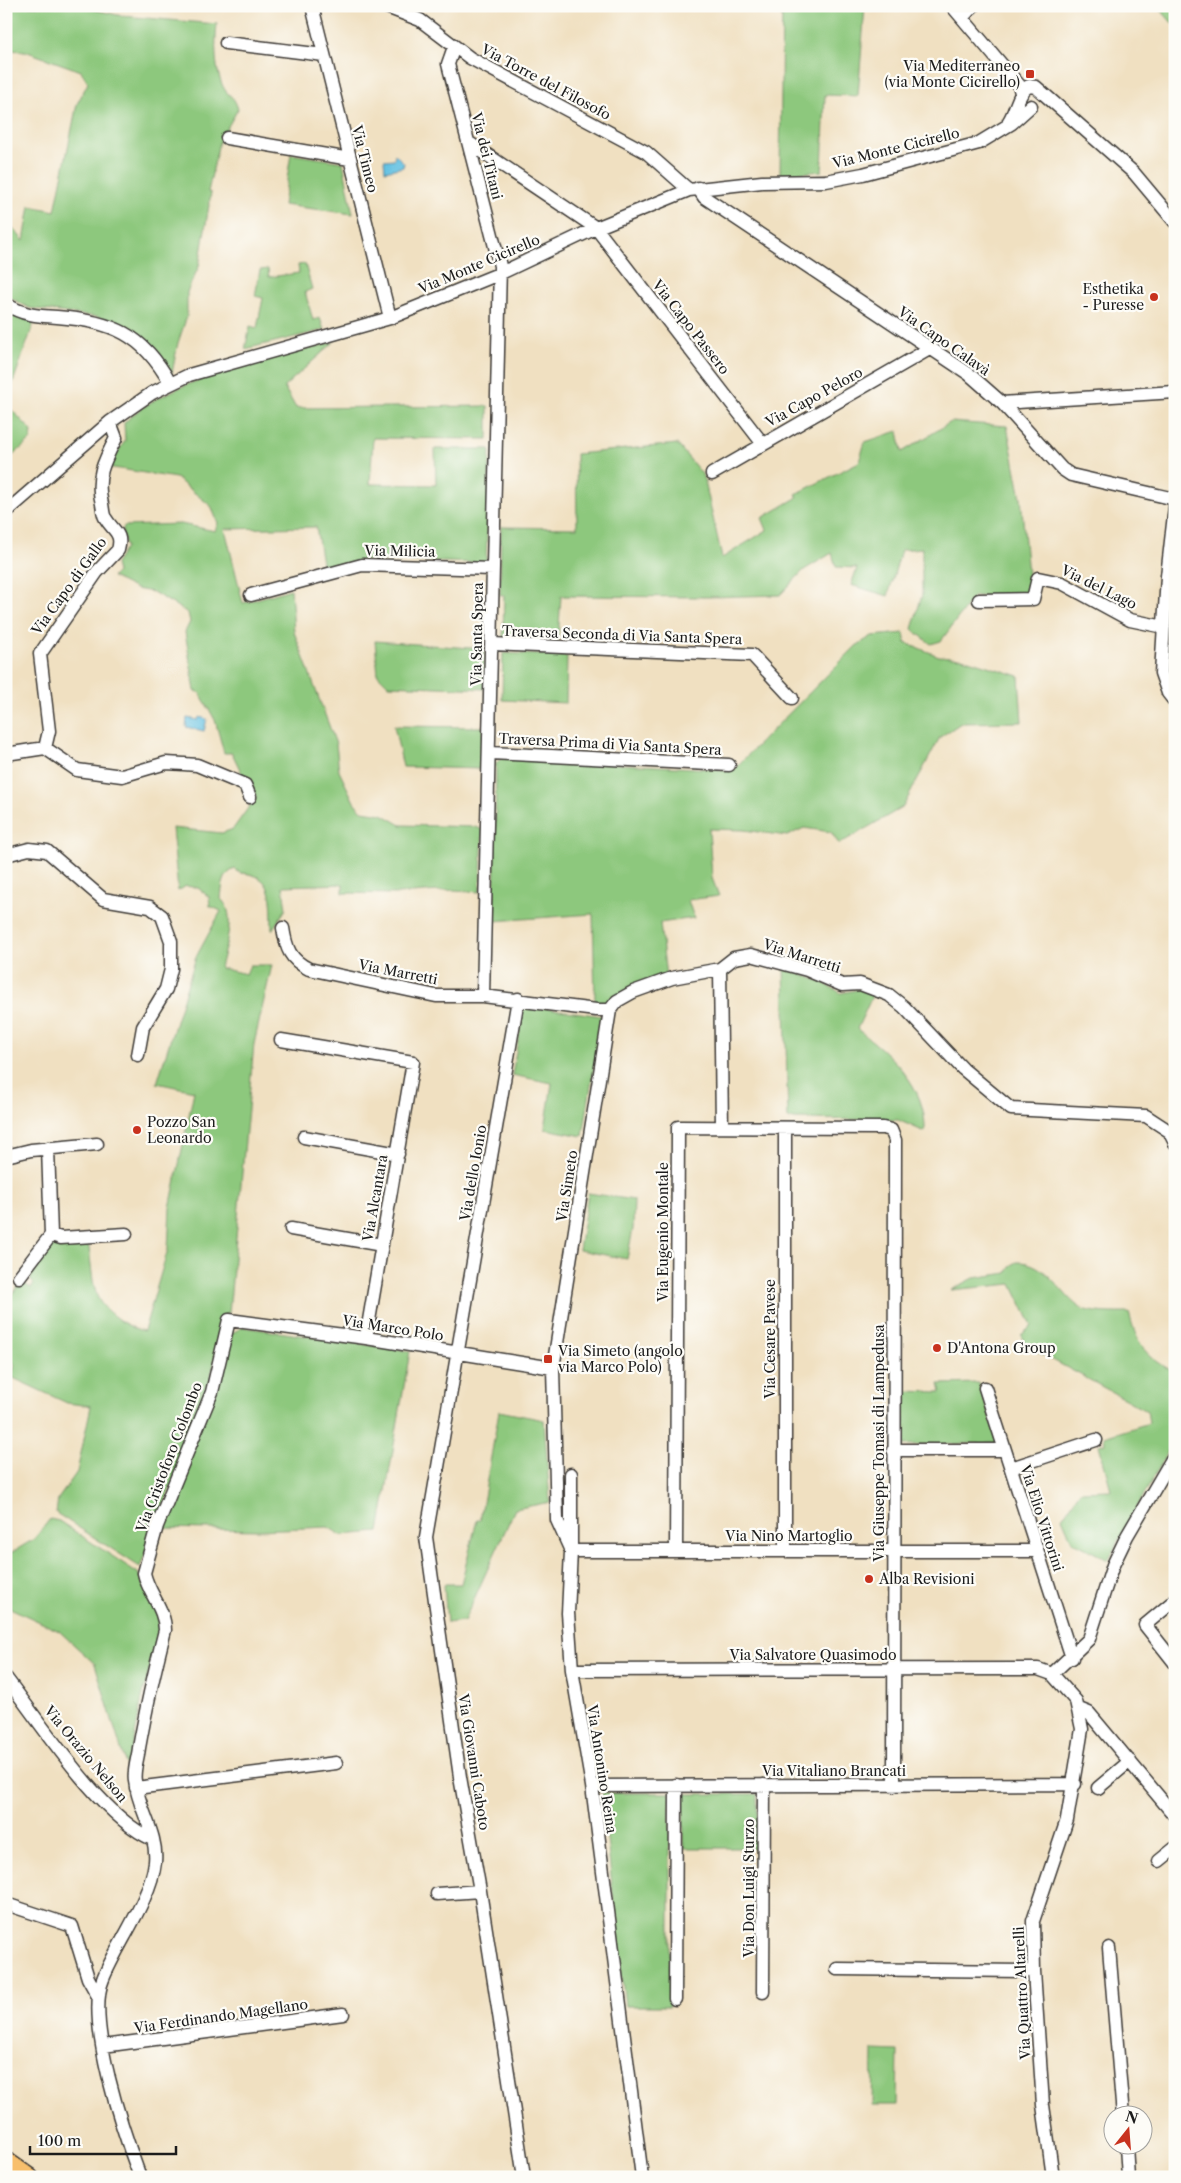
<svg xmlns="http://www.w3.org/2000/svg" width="1181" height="2183" font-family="'Libre Caslon Text',serif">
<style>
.green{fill:#8dc87d;stroke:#54724c}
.water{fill:#64c1e2;stroke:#406e7f}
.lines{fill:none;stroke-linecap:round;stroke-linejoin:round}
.minor-casing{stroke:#3c3935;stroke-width:15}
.major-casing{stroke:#3c3935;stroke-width:19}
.minor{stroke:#fff;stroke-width:12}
.major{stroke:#f8bf6c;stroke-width:16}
.poi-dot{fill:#c8321e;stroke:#fdfcf7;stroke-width:2}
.labels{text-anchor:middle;stroke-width:4.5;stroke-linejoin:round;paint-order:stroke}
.poi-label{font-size:14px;fill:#1c1c1c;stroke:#fdfcf7;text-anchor:start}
.street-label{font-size:14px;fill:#1c1c1c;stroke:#fdfcf7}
</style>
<rect width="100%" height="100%" fill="#fdfcf7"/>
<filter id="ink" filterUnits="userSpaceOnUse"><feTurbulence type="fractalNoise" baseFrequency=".02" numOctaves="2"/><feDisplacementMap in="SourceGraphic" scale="10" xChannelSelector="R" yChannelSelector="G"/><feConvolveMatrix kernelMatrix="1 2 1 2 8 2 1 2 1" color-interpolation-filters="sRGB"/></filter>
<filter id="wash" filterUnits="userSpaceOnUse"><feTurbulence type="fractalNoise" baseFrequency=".0096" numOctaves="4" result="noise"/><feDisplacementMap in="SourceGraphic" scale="20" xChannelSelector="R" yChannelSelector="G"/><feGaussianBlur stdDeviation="1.12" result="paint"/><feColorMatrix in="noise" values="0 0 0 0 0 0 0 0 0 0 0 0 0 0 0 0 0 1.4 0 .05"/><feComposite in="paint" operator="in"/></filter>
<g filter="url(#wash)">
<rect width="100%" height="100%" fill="#f0e0c1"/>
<path class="green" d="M6,6H78L122,16L217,24C215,44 214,72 225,90C231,98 234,96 238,109L219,142L208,192L211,193L199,266L187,292V316L178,343L172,373L156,348L140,334L98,317L29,308L6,295V220L24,241L30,206L55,211L77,104L88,83L81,71L25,51L6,50Z
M782,6H865L858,96L825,95L822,171L780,175Z
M1157,6H1175V26Z
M291,154L343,162L353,214L283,205Z
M305,264L312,289L305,292L313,320L320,318L324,330L245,349L250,326L257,328L263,298L255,296L260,270L268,269L269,277L299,273L298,265Z
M6,309L34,323L6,402Z
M334,342L284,387L296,408L488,406V439L373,438L370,484L436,485L435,449H490L486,563L363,560L323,569L316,527L225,529L243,603L291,589L294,632L336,744L339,771L354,802L362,811L382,814L401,825L476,827L483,830L480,892L454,890L397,894L343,893V884L283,886L286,909L272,930C271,902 276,874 240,873L235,869C223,873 222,887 221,899C238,914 224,949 220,968L246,974L250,965H272L254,1044L229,1313H226L207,1393L140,1567L56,1513L58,1499L77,1472L91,1406L67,1403L11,1377L15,1365L6,1354V1304L21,1282L31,1288L34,1284L31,1281L30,1272L51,1243L88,1242C91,1258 91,1277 96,1293C101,1311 128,1328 144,1331L168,1249L170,1208L194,1091L157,1083L196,957L221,911L210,906L209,897L198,888L186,886L178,891L172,828L222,833L233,829L256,797L252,784L243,776L232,753H224L215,720L200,693L195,691L185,632L190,622L188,613L153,592L136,589L112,577L117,572L115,564L126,547L122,532L124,526L181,524L215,531L218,523L211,506L176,478L107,467L125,441L124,423C167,378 274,359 334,342Z
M6,404L32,431L31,440L6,461Z
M951,422L1007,426L1021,498L1030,596H974L941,641L931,644L912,629L922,595V548L901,550L888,596L851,585L857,568L836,567L832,553L804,570L780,595L708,597L561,596L558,640L503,638L504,595H500L501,527L577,528L576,454L677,444L702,474L706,486L722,558L767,530L762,518L798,497L796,494L859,462L865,442L898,431L902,452Z
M904,633L906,643L939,656L962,658L1019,676L1022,722L961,723L940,737L903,807L839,844L831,832L804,828L787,836L744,830L709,829L712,878L719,896L688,900L694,918L660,923L666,977L623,993L605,1004L595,1003L593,914L494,921L496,763L502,758L733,770L856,646L872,636Z
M375,641L484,649L485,689L388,685L378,675Z
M503,653L567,656L566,703L502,700Z
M394,726L484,727L483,769L403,767Z
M784,968L822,982L841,993L860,989L874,992L857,1029C890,1054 927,1086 925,1132L898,1120L788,1119Z
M524,1005L602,1016L583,1136L545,1129L552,1083L512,1075Z
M588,1193L634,1200L633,1229L627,1259L579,1250Z
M1017,1262C1046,1261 1058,1291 1079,1307C1088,1314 1117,1313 1129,1313C1139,1349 1144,1354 1175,1373V1439L1108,1560L1072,1541L1062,1518L1080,1491L1111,1490L1099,1445L1105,1443L1104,1437L1149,1423L1147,1411L1025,1345L1021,1335L1032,1326L1012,1284L951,1290L974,1278L1007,1273L1010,1266Z
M243,1327L410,1351L379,1532L341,1535L328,1527L259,1530L162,1528L232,1333Z
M979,1383L998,1443L903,1445L901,1442L900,1391L941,1392L939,1384Z
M499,1411L544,1420L550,1502L515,1509L464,1621L447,1623L444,1584H461L477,1520H480Z
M50,1519L59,1521L138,1573L158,1613L159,1633L142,1698L128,1772L95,1664L59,1631L6,1606V1556L34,1539Z
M602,1793H670V2006H625Z
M683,1794H757L758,1848H684Z
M873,2050L898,2051L897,2105H872Z"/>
<path class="water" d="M395,154L404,163L403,167L385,171L384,160L394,159Z
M199,717L207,719L204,731L186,727L187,718L198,720Z"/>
</g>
<g filter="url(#ink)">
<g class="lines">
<g class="minor-casing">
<path id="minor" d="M312,6L390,318
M384,6L420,20L470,58L646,152L689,190
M952,6L1019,85L1021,93
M963,17L973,6
M226,43L324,55
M454,47L448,64L500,266L483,996
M1009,121C1016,111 1018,91 1029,86L1036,87L1134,173L1175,222
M227,138L350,159
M468,142L596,228L763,444
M698,188L704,197L969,374L1002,403L1062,469L1071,475L1175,499
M6,304C22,315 38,316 57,317C112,321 143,334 170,383
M1002,403L1175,392
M712,474L931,348
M1175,506L1167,576L1161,673L1168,693L1175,702
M6,512L110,422L152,393L189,375L390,318L501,273L596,228L689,190L762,182L826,181L863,174L979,143L1012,123L1031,106
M251,595L362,565L493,569
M979,600L1033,599L1038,578L1062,583L1130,620L1164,627
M492,644L752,655L792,698
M45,748L49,731L40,654L97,572L118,550C123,533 113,531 106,519C103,516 103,509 102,504C95,478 104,461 116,438L110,422
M490,753L729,765
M6,754L45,748L77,770L122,776L166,763L184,764L197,765L245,785L250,797
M6,855L29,849L47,851L103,899L150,907L162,916L171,941V969L166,989L143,1027L138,1055
M283,928C286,948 290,960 309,969L436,996H483L596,1010H610L617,1001L633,992L672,978L720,969L734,958L751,955L807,970L842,985L860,984L889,995L904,1007L963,1069L1011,1109L1146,1116L1169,1131L1175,1143
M720,969L722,1127
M518,999L426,1537L460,1777L480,1891L524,2177
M610,1010L553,1368L557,1520L571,1551L568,1613L572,1670L592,1786L642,2177
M281,1040L413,1062L366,1338
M785,1128V1551
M304,1137L398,1154
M6,1156L31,1150L97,1144
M291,1229L382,1245
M51,1235L61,1238L126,1234
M19,1277L51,1235L48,1148
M985,1388L1072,1658
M893,1450H1005
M1011,1468L1096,1440
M571,1474V1551H1037
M676,1551L678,1127L883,1128L891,1130L895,1140L894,1786
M1175,1600L1145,1625L1175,1663
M572,1670L1038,1669L1052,1674L1076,1701L1082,1729L1067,1820L1033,1921L1034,1971L1043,2105L1053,2177
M1052,1674L1089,1639L1113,1565L1127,1536L1175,1454
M6,1678C40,1722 102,1818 152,1839
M1079,1709L1089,1713L1175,1816
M592,1786L1075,1784
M136,1788L336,1763
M1098,1788L1130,1761
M1159,1861L1175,1848
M437,1894L480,1891
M6,1904L72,1926L88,1978L98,1996
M1109,1948L1123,2116
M837,1969L1034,1971
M763,1992L764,1785
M675,1999L676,1785
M103,2046L343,2014
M1126,2146L1128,2177
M140,2177C124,2134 85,2021 103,1979C117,1944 151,1899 155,1862C158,1834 138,1808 135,1781C133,1771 138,1758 139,1748C146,1708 155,1669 165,1630C165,1609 148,1593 144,1573L157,1526L212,1392L229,1320L366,1338L553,1368"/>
</g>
<g class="major-casing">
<path id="major" d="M6,2160L30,2177"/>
</g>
<use href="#minor" class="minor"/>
<use href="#major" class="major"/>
</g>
</g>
<g class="poi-dot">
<rect x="1025" y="69" width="10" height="10" rx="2.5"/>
<circle cx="1154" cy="297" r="5"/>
<circle cx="137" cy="1130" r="5"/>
<circle cx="937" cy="1348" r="5"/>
<rect x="543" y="1354" width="10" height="10" rx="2.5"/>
<circle cx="869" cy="1579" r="5"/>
</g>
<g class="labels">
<g class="poi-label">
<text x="1020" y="71" text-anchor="end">Via Mediterraneo<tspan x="1020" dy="16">(via Monte Cicirello)</tspan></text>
<text x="1144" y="294" text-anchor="end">Esthetika<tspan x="1144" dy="16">- Puresse</tspan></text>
<text x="147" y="1127">Pozzo San<tspan x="147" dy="16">Leonardo</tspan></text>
<text x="947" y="1353">D'Antona Group</text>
<text x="558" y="1356">Via Simeto (angolo<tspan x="558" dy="16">via Marco Polo)</tspan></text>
<text x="879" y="1584">Alba Revisioni</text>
</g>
<g class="street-label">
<text transform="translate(546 82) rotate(28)" y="5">Via Torre del Filosofo</text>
<text transform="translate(896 148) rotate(-14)" y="5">Via Monte Cicirello</text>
<text transform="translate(487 156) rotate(76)" y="5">Via dei Titani</text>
<text transform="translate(365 159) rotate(76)" y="5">Via Timeo</text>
<text transform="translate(479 264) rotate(-23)" y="5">Via Monte Cicirello</text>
<text transform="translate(691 327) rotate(52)" y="5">Via Capo Passero</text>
<text transform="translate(944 341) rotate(35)" y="5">Via Capo Calavà</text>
<text transform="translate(814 397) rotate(-29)" y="5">Via Capo Peloro</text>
<text transform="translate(400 551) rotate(1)" y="5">Via Milicia</text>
<text transform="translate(69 586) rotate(-54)" y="5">Via Capo di Gallo</text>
<text transform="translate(1099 587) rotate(26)" y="5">Via del Lago</text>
<text transform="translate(477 634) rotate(-89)" y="5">Via Santa Spera</text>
<text transform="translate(622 635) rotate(2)" y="5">Traversa Seconda di Via Santa Spera</text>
<text transform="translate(610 744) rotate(3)" y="5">Traversa Prima di Via Santa Spera</text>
<text transform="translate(802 956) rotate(18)" y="5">Via Marretti</text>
<text transform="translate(398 972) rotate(11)" y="5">Via Marretti</text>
<text transform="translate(473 1173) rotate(-80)" y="5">Via dello Ionio</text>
<text transform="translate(567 1186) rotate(-81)" y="5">Via Simeto</text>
<text transform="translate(375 1198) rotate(-80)" y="5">Via Alcantara</text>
<text transform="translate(663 1232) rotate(-90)" y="5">Via Eugenio Montale</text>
<text transform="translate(393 1328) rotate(9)" y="5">Via Marco Polo</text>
<text transform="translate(770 1339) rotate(-90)" y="5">Via Cesare Pavese</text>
<text transform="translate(879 1443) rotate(-90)" y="5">Via Giuseppe Tomasi di Lampedusa</text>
<text transform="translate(169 1457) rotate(-69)" y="5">Via Cristoforo Colombo</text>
<text transform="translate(1042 1518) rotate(72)" y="5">Via Elio Vittorini</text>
<text x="789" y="1541">Via Nino Martoglio</text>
<text x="813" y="1660">Via Salvatore Quasimodo</text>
<text transform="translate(86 1754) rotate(50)" y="5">Via Orazio Nelson</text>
<text transform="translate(474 1762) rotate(81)" y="5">Via Giovanni Caboto</text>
<text transform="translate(602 1769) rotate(81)" y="5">Via Antonino Reina</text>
<text x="834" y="1776">Via Vitaliano Brancati</text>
<text transform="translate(749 1888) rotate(-90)" y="5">Via Don Luigi Sturzo</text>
<text transform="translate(1022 1993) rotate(-93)" y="5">Via Quattro Altarelli</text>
<text transform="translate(221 2016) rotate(-8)" y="5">Via Ferdinando Magellano</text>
</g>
</g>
<rect width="1181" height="2183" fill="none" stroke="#fdfcf7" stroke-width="25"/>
<g transform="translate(1128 2130) rotate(17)"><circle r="24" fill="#fdfcf7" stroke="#a3a29f"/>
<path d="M0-4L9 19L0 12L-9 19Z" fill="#c8321e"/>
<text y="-8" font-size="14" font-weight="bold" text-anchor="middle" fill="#1c1c1c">N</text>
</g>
<path d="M30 2146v8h146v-8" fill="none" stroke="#1c1c1c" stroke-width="2.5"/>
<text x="38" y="2146" font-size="15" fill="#1c1c1c" stroke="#fdfcf7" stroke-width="4" paint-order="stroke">100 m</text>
</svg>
